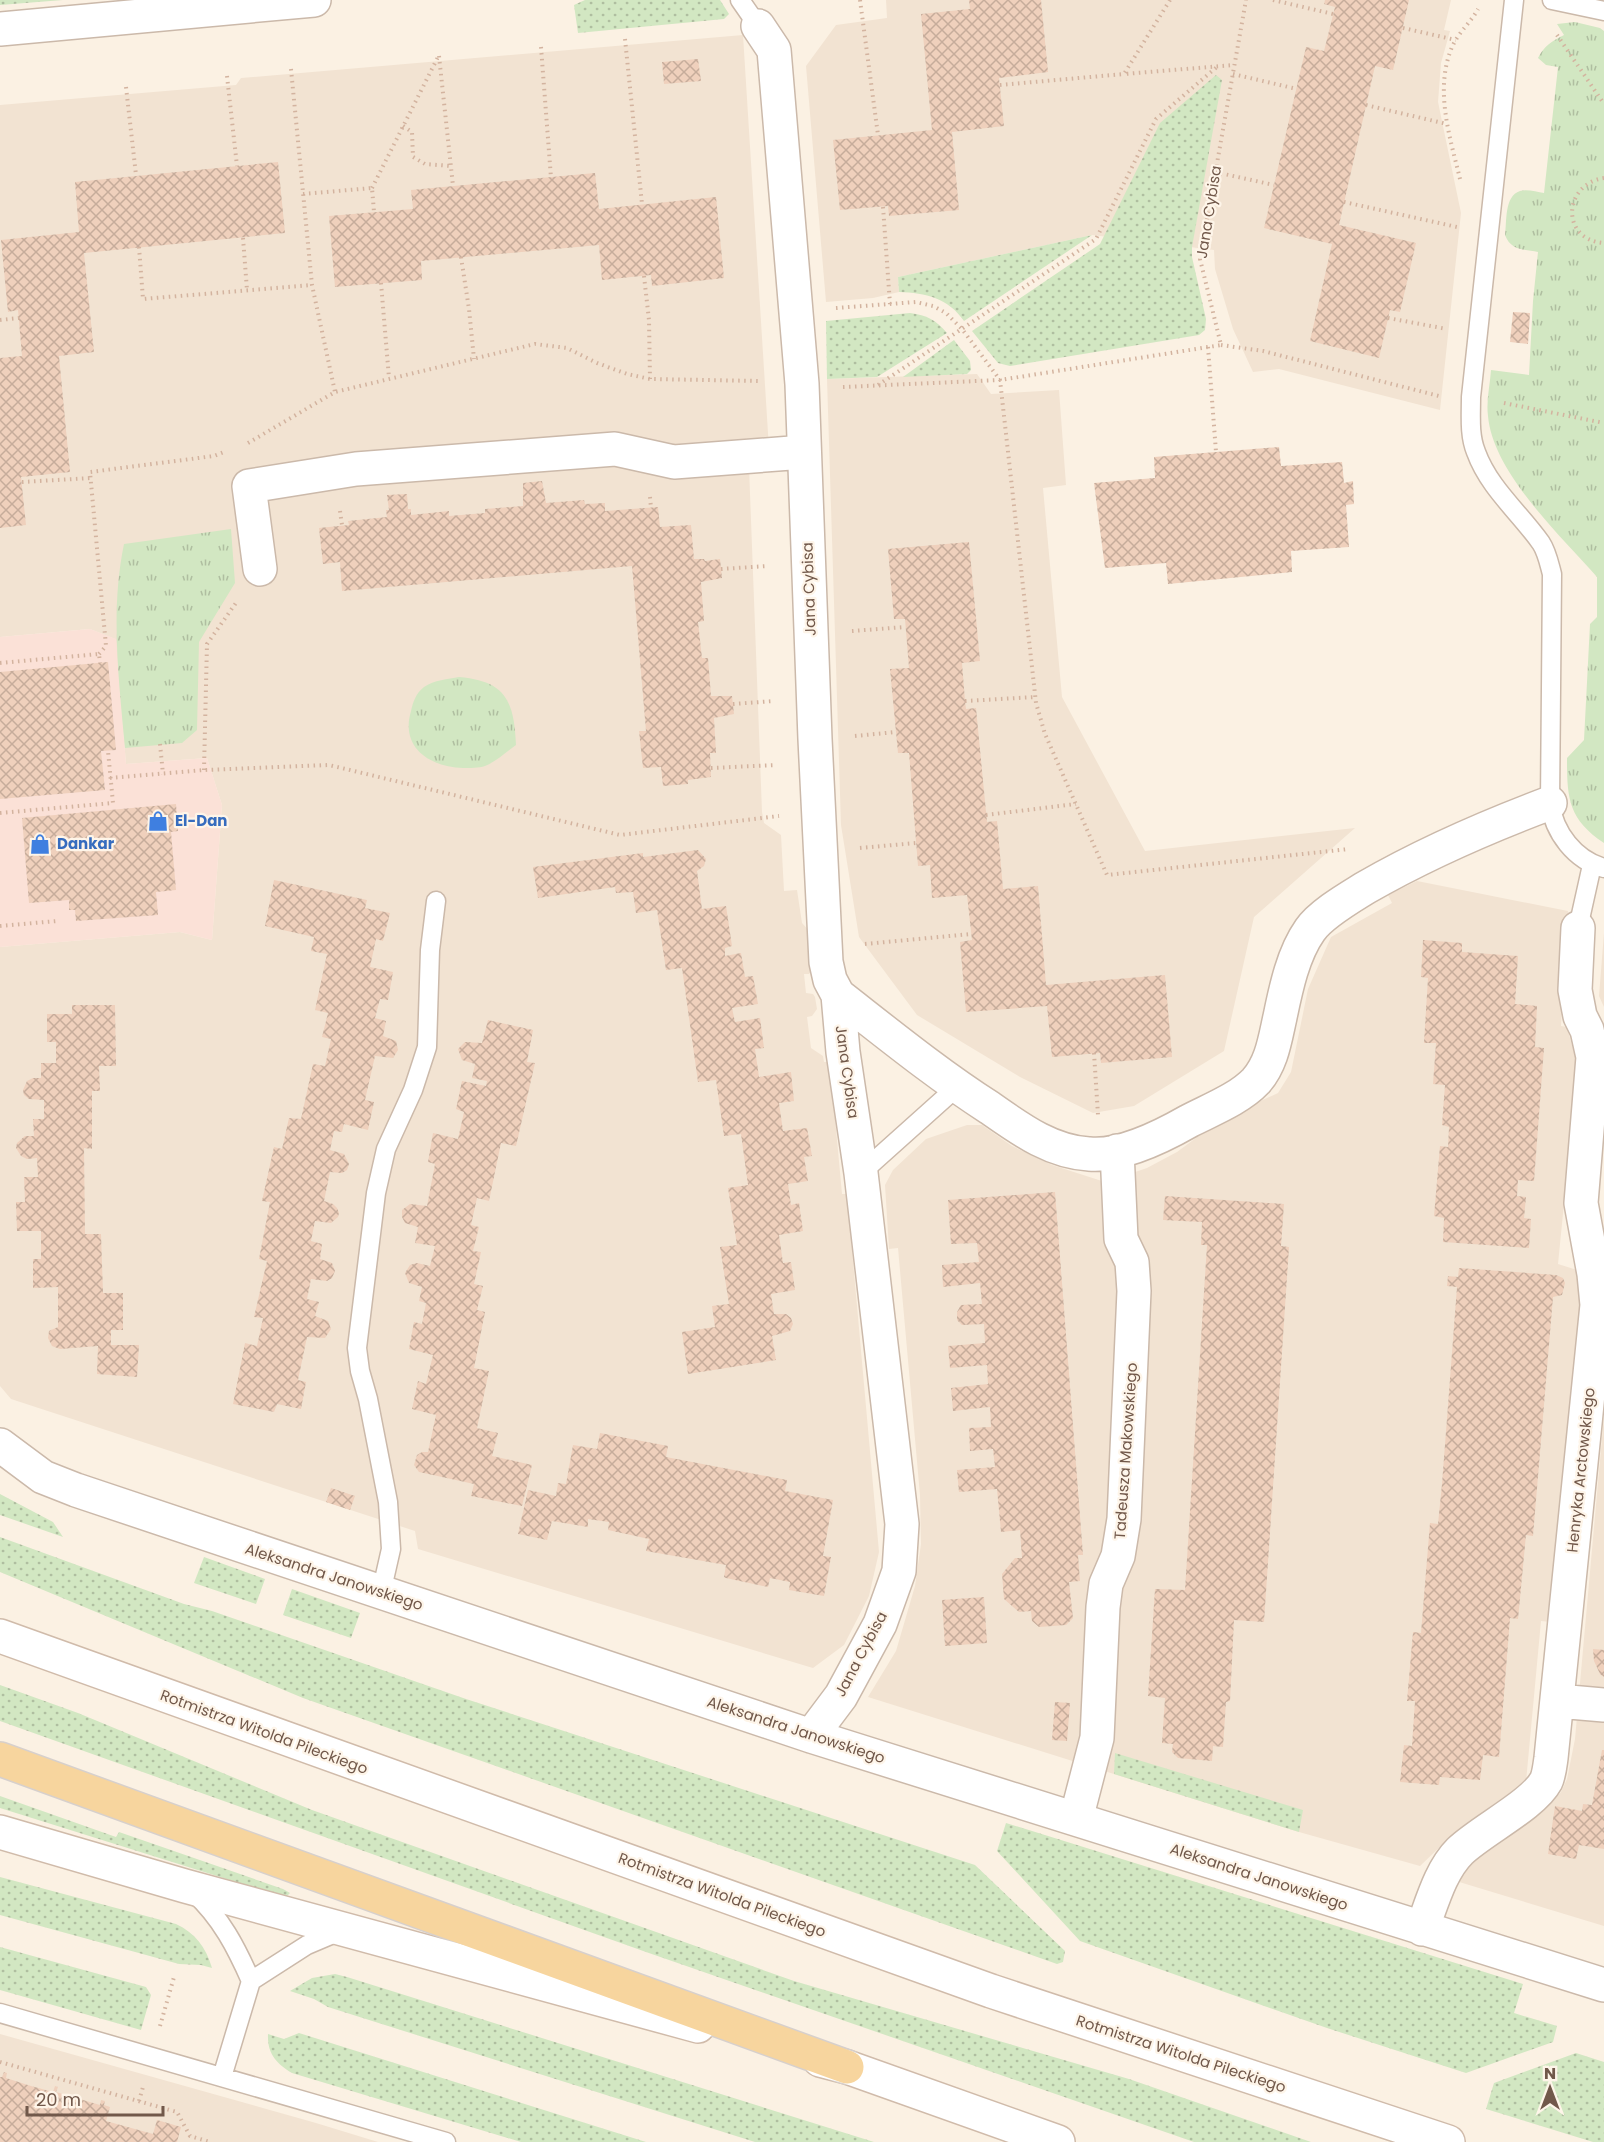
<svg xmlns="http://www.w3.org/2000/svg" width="1604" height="2142" font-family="Poppins,sans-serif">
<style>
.residential{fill:#f2e3d2}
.commercial{fill:#fbe1d7}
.grass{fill:url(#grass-dots)}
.park{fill:url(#park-tufts)}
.building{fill:url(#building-cross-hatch)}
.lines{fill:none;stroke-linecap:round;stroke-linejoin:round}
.lane-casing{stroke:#cbb9aa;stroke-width:21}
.street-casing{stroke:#cbb9aa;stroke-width:36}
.secondary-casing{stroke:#d0bbaa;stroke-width:36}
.primary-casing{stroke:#d7d0cc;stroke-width:36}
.path{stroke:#d3b39f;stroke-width:4;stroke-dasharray:1.5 4.5;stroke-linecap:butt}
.lane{stroke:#fff;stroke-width:18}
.street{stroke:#fff;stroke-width:33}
.secondary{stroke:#fff;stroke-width:33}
.primary{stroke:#f7d59e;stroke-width:33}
.labels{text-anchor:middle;stroke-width:4.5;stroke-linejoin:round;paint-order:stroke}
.street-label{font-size:15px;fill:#71584a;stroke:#fef5e9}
.shop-label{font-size:15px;font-weight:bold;fill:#366cbe;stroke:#fef5e9;text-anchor:start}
</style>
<defs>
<pattern id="grass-dots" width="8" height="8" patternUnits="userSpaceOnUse" patternTransform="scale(1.5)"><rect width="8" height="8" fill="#d2e7c2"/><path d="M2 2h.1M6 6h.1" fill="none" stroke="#afbea0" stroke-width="1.8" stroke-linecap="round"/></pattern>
<pattern id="park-tufts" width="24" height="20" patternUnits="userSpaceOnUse" patternTransform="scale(1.5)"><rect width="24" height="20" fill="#d2e7c2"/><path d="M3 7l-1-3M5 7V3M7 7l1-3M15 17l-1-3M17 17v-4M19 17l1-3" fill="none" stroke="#afbea0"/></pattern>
<pattern id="building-cross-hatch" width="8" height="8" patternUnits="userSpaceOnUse" patternTransform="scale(1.5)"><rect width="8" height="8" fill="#efd0bc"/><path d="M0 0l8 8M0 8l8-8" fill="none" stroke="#c6ac9b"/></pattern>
</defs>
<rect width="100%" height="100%" fill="#fbf1e3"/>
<path class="residential" d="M886,0H1451L1444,30L1450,31L1441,63L1438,102L1461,213L1440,410L1279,369L1253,372L1233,329L1215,269L1214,250L1092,235L898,277L899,292L873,298L826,302L806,66L836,25L887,18Z
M743,35L770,465L749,467L762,812L764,823L781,835L784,891L797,890L802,923L811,933L814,968L809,974H804L806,993L813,994L815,997L817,1009L812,1016L807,1017L811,1048L823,1056L824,1062H827L835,1118L842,1194H847L879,1552L869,1596L844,1645L813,1668L418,1549L415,1531L11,1399L0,1386V947L180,932L212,940L222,805L207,758L126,764L115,639L90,629L0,637V105L236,85L241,78Z
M977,374L991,394L1059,390L1066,485L1043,488L1062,697L1145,851L1355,828L1254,917L1224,1051L1134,1106L1093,1113L1020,1077L917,1015L859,937L841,825L827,379Z
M1417,881L1568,911L1561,1026L1567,1027L1576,1060L1575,1093L1558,1264L1577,1270L1583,1278L1551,1622L1541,1621L1526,1782L1444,1843L1420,1866L1299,1832L868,1697L896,1651L915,1586L921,1544L920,1495L898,1248L889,1249L885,1185L893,1170L926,1139L967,1125H982L1012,1146L1052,1165L1105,1182L1147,1168L1177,1152L1223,1118L1278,1093L1291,1072L1308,989L1331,937L1392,903L1388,895Z
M1604,933V1007L1599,996Z
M1604,1416V1926L1456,1881L1469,1862L1553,1801L1561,1792L1567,1779L1575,1739Z
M0,2034L316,2123L378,2142H0Z"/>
<path class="commercial" d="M90,629L116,639L126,764L207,758L222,805L212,940L180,932L0,947V637Z"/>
<path class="grass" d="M0,0H63L0,5Z
M585,0H720L729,14L724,19L578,33L574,5Z
M1216,75L1222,80L1192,247V257L1206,319L1205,330L1199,335L1010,366L998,363L972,331L1100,244L1160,123Z
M1092,235L964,321C948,298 926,293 899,292L898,277Z
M910,313C927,315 936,320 947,333L877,377L827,379L826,321Z
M954,340L970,361L971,370L967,374L903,377Z
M0,1494L53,1522L63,1537L0,1515Z
M0,1537L184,1604L212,1611L466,1699L975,1865L1065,1951L1063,1962L1057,1964L303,1698L0,1572Z
M204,1557L265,1579L256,1604L194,1583Z
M292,1589L360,1613L351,1638L283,1615Z
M0,1685L78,1713L312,1810L794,1981L1129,2079L1311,2142H1194L646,1952L0,1721Z
M1115,1753L1303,1810L1299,1832L1114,1774Z
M0,1796L116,1837L119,1832L283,1889L290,1893L286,1897L281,1896L0,1808Z
M1006,1823L1523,1984L1514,2013L1557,2026L1553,2042L1466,2073L1327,2028L1080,1941L997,1851Z
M0,1877L176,1924C195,1933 206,1947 212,1968L201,1965L179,1964L0,1915Z
M0,1947L146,1987L151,1995L141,2030L0,1990Z
M335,1974L347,1977L874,2142H755L328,2007L314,1999L290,1991L312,1978Z
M299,2033L646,2142H521L292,2073C277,2064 267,2054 268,2034L284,2039Z
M1576,2053L1604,2062V2142H1593L1486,2109L1494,2083Z"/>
<path class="park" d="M1575,22L1600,28L1604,31V843C1568,819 1567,798 1567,758L1584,740L1590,624L1597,617V577C1561,536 1493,473 1488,416C1486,401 1490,385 1491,370L1529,375L1533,301L1538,252C1524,249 1511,251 1505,235C1507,222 1504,196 1520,191C1527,189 1537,192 1544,193L1558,67L1546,65L1538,58C1544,46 1552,41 1564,35L1557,24Z
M231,529L235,583L199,642L197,730L182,743L125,748C119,681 110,611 124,544Z
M459,677C506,681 514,701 516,745C506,752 497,761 485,766C479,768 470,768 463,768C430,767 400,748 411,711C413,702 416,693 424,687C434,680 448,679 459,677Z"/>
<path class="building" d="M969,0H1041L1048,72L999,78L1004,126L952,132L959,210L889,216L888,206L840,210L833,140L932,130L921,14L970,9Z
M1325,0H1409L1393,70L1375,66L1339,225L1416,243L1400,312L1390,310L1379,358L1310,341L1332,244L1264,228L1306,47L1324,51L1335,7L1324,4Z
M698,59L701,81L664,84L662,62Z
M278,162L285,233L84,253L94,352L59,356L70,472L21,477L26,525L0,528V358L22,356L18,310L8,312L1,240L79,232L75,182Z
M595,173L599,209L716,197L724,278L652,286L651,275L602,280L599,245L421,261L422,280L335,287L329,216L413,209L411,190Z
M1513,312L1530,313L1528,344L1510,342Z
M1279,447L1281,466L1342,462L1344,483L1353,481L1354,504L1346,505L1349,547L1291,551L1292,572L1168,584L1166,563L1105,568L1094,483L1155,478L1154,457Z
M542,481L546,503L584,500L585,504L605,503V511L658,507L660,527L691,525L694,559H704L705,561L720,559L722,578L701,582L704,621L698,622L702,658H708L711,696H732L734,714L714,718L716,753H710L711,777L688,780V784L663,786L661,767L643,768L639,731H646L632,566L342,591L340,562L323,564L319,528L349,525L348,521L387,517L386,510H389L387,495L407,494L408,509H411V515L449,511V516L485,513V509L523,506V483Z
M969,542L980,661L962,663L965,701L966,709L976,708L987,822L997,821L1003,889L1038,886L1046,985L1165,975L1172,1057L1101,1063L1100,1053L1052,1057L1047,1006L966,1012L960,942L972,940L967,895L932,898L930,865L918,866L909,753H898L890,669L909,668L905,619H894L888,549Z
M108,662L116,750L101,751L105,790L0,799V672Z
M176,804L178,831L171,832L176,890L156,892L158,915L76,921L75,910H69V900L29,903L22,818Z
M698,850L706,859L704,866L697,871L702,909L726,906L732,946L725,948V956L741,953L745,977L753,976L758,1004L732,1008L735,1022L760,1018L764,1048L755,1049L759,1077L791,1072L794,1101L779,1103L783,1131L807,1128L812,1156L804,1157L808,1181L788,1184L791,1205L799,1203L803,1231L779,1235L783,1263L791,1262L795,1290L771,1294L774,1314H786L791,1318L793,1324L790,1331L772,1336L776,1360L688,1374L682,1332L715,1327L712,1306L729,1304L720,1247L737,1245L728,1188L748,1185L741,1134L724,1136L716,1080L698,1082L682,968L666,970L657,910L636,913L633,892L616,893L615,887L538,898L533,867L643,853V857Z
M274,880L367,900L365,908L390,913L383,941L376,939L370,967L393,972L388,1000L380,999L375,1018L386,1021L383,1036L396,1041L398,1050L393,1058L375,1056L365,1100L374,1102L368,1130L344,1124L342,1132L334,1131L330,1150L344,1154L349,1164L347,1170L342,1173L330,1172L324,1201L333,1204L337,1208L339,1213L338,1217L331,1223L315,1221L311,1241L322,1244L320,1259L332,1263L335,1271L332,1278L327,1281L311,1279L307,1299L319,1302L315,1316L328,1321L331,1329L325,1338L307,1337L298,1380L306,1382L301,1409L277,1404L274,1412L233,1404L245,1343L257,1346L263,1318L254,1317L267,1261L259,1259L270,1202L262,1201L274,1147L282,1149L289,1118L301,1119L313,1064L325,1066L331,1039L322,1037L328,1013L315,1010L327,954L311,951L314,937L265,926Z
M1423,940L1462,943V952L1518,956L1515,1004L1537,1006L1535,1047L1544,1048L1534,1181L1518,1180L1517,1196L1526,1197L1524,1218L1531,1219L1529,1248L1443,1242L1444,1218L1434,1216L1440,1146L1448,1147L1449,1127L1442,1125L1445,1085L1433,1084L1436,1043H1424L1428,978L1421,977Z
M72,1005H115L116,1066H99L100,1091H92V1149L84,1148L85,1234H101L103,1293H123V1330H111V1345H139L137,1377L97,1374L98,1346L60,1349L52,1346L48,1338L49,1331L58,1327V1287L33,1288V1259H41V1231H17L16,1202H25L24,1177H38L37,1158L27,1159L21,1156L16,1148L17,1143L25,1136H34L33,1119H44V1100L29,1099L24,1095L23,1090L27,1081L33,1078H41V1063H56V1042H47V1014H72Z
M488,1020L533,1030L527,1062L535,1063L516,1146L501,1143L489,1201L477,1198L471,1225L479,1227L473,1251L481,1252L474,1284L483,1286L477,1310L485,1312L474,1368L489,1371L477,1428L498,1433L492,1456L532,1465L522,1506L471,1496L474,1484L419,1472L414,1465L417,1455L422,1452H428L436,1415L412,1409L418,1381L426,1384L433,1355L409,1349L414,1322L422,1324L426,1303L419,1301L422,1287L409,1283L405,1273L410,1265L417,1263L430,1266L435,1246L415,1243L418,1227L405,1223L402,1217V1210L410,1204L427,1206L435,1164L428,1162L433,1133L458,1139L464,1112L456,1109L462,1081L486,1086L487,1081L472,1078L475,1064L462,1060L458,1049L465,1042L482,1043Z
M1055,1192L1083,1555H1078L1080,1581L1069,1582L1073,1618L1066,1625L1039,1627L1032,1621L1031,1611L1019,1612L1004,1599L1002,1574L1015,1558H1022L1020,1530L1001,1532L997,1489L959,1492L957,1470L995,1467L993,1449L970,1451L969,1428L991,1427L990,1407L953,1411L951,1388L988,1384L987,1365L950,1368L948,1346L985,1343L984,1324L962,1325L957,1320V1312L961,1305L982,1304L980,1283L943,1287L942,1265L979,1262L977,1243L951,1244L948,1200Z
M1165,1196L1284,1204L1281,1246L1289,1247L1264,1622L1234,1620L1230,1701L1226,1702L1223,1747L1213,1746L1212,1761L1178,1758L1172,1752L1173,1744L1162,1743L1165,1698L1148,1696L1155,1589L1185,1590L1207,1245H1201L1202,1222L1163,1220Z
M1459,1268L1556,1275L1563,1278L1565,1283L1562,1295L1553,1297L1533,1536L1526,1535L1518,1619L1510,1618L1499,1757L1483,1755L1480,1780L1440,1777L1439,1785L1400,1782L1404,1745L1412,1746L1415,1701H1407L1413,1632L1421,1633L1430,1523L1438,1524L1442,1484L1457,1287L1447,1286L1448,1276L1458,1277Z
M600,1433L668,1446L666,1457L787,1480L785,1491L833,1500L823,1556L831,1557L824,1596L789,1590L790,1582L770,1578L768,1587L726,1578L724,1577L726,1565L646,1551L649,1539L608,1530L609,1522L588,1519V1527L552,1521L547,1540L518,1534L528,1490L556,1496L558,1483L566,1484L573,1445L597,1449Z
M331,1488L355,1496L350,1510L326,1502Z
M984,1597L987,1643L945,1646L942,1600Z
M1593,1649L1604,1650V1677L1600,1674L1594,1661Z
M1055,1702L1070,1703L1067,1741L1052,1740Z
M1602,1750H1604V1849L1579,1845L1576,1859L1548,1854L1555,1806L1582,1811L1583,1804L1592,1805Z
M4,2072L7,2073L6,2078L31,2086L53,2092L55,2086L58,2087L56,2092L100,2105L101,2100L105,2101L104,2105L110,2107L106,2121L153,2134L157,2120L181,2127L177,2142H0V2077H2Z"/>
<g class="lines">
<g class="lane-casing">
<path id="lane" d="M740,0L758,26
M1514,0L1471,397C1471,415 1469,435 1476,452C1489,488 1520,513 1541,543C1547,552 1549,563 1552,574L1550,803C1554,833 1575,860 1604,868
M1552,0L1604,11
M1578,928L1592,865
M861,1173L957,1087
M381,1593L391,1549L388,1502L368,1399L360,1371L357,1348L376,1193L386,1149L413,1090L427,1047L430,950L436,901
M194,1893C221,1918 236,1947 251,1981L222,2077
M251,1981L307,1945L340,1931
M0,2013L446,2142"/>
</g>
<g class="street-casing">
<path id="street" d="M758,26L774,50L802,384L815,739L826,962L830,980L838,995L843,1052L861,1173L902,1524L899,1571L880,1624L841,1696L811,1736
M0,29L314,0
M260,569L249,486L356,469L615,449L674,462L804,452
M838,995C888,1034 937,1074 990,1108C1020,1129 1051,1152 1089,1154C1121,1157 1161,1137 1189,1121C1210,1110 1239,1099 1256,1081C1272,1063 1275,1039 1280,1017C1286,988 1293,954 1310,930C1321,914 1349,898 1365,888C1424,854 1486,827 1550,803
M0,1445L43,1477L76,1490L811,1736L1604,1985
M1558,1701L1604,1705
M1076,1819L1097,1738L1103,1607L1106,1584L1118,1556L1124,1519L1134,1291L1132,1262L1121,1239L1117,1151
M1422,1929C1432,1903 1440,1871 1460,1851C1482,1830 1533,1805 1546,1781C1549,1775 1550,1765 1551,1758L1597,1305L1594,1274L1581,1203L1593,1057L1587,1030L1580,1016L1575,990L1578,928"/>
</g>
<g class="secondary-casing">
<path id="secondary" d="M0,1636L991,1991L1448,2142
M0,1832L185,1886L698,2026
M820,2060L847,2067L1058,2142"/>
</g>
<g class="primary-casing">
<path id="primary" d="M0,1759L847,2067"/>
</g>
<path class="path" d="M860,0L878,135
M1170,0L1124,74L1234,65
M1273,0L1333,14
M1403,28L1456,40
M1557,35L1604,104
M625,39L642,204
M541,47L551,178
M439,56L453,186
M291,69L312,285L335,392
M1233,74L1297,89
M227,76L237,166
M1000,85L1124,74
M126,87L136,175
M1366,105L1447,124
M403,126L412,132L413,157L425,164L451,166
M1215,172L1274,185
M1604,178C1563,184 1560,240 1604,243
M1460,179C1450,137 1434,90 1452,47C1458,33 1471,22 1478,9
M372,188L439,55
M303,194L372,188L374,212
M1344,202L1457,227
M883,207L890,304
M243,238L247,290
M139,247L143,299L312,285
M461,257L469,309L474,359
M644,276L649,320L650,379
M381,283L389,378
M836,308L916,302L933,306L946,313L962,329L1000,380L1036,703L1045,734L1107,875L1349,849
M1388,318L1447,329
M0,320L19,318
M1221,345L1263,351L1439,396
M1208,347L1216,452
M878,385L1096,239L1156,119L1218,66
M843,387L1000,380L1221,345L1200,259L1246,0
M1504,403L1604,423
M248,443L335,392L535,344L567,348L597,363L627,374L650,379L760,381
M22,482L91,478
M650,497L651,508
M340,511L342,525
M721,569L768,566
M852,631L905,627
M99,654L106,646L90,472L214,456L224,452
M0,663L99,654L100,663
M965,701L1035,697
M733,704L774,701
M855,736L896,732
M160,744L163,774
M711,768L776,765
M204,770L207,644L238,600
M110,778L204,770L329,765L620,835L779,816
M0,813L113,803L108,751
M986,815L1076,804
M860,848L916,843
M0,926L57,921
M865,944L971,934
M1094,1053L1098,1115
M160,2026L174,1977
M0,2062L177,2112L190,2136L210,2142
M139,2101L143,2087"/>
<use href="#lane" class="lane"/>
<use href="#street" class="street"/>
<use href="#secondary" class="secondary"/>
<use href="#primary" class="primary"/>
</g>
<defs>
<g id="shop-bare" transform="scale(1.62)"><path d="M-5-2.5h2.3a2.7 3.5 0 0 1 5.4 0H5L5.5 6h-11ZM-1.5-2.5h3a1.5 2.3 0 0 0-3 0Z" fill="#3f7fe0" stroke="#fef5e9" stroke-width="2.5" paint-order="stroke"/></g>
</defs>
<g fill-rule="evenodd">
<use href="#shop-bare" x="158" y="821"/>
<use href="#shop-bare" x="40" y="844"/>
</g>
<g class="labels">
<g class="street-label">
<text transform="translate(1209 212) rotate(-81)" y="5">Jana Cybisa</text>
<text transform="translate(809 589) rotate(-92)" y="5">Jana Cybisa</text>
<text transform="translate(847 1072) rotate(82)" y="5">Jana Cybisa</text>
<text transform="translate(1126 1451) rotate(-86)" y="5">Tadeusza Makowskiego</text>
<text transform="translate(1581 1470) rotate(-84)" y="5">Henryka Arctowskiego</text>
<text transform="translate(334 1577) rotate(18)" y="5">Aleksandra Janowskiego</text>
<text transform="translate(861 1654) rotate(-62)" y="5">Jana Cybisa</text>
<text transform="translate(796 1730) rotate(18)" y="5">Aleksandra Janowskiego</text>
<text transform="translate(264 1732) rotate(20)" y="5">Rotmistrza Witolda Pileckiego</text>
<text transform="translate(1259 1877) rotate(18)" y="5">Aleksandra Janowskiego</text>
<text transform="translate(722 1895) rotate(20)" y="5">Rotmistrza Witolda Pileckiego</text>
<text transform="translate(1181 2054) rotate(18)" y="5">Rotmistrza Witolda Pileckiego</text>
</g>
<g class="shop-label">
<text x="175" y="826">El-Dan</text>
<text x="57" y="849">Dankar</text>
</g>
</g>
<g transform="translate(1550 2088)" stroke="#fef5e9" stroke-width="4.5" paint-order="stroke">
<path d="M0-4.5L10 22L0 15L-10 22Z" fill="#71584a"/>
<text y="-9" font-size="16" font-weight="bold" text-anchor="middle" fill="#71584a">N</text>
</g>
<path d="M27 2106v9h136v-9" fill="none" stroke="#71584a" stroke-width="3"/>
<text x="36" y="2106" font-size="18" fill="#71584a" stroke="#fef5e9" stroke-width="4.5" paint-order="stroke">20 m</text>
</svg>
